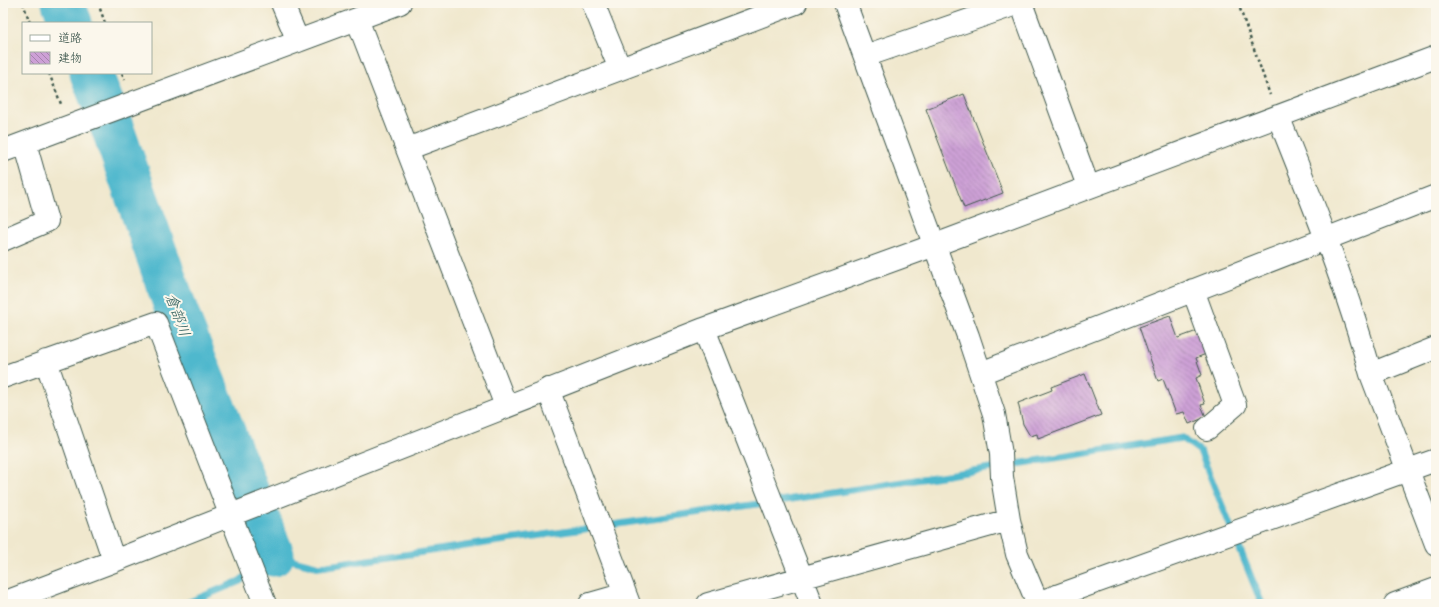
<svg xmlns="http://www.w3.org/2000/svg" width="1439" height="607" font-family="'Playpen Sans','Klee One',sans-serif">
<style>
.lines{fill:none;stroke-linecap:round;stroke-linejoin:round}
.stream{stroke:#4fb8cd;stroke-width:7}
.river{stroke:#4fb8cd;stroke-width:43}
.building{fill:url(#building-back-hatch)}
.minor-casing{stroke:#3e574b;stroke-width:24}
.path{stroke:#3e574b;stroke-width:2.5;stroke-dasharray:3 3;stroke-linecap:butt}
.minor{stroke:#fff;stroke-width:22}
.labels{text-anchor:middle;stroke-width:4;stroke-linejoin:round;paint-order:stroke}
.water-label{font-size:15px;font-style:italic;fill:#2b5c5a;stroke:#fbf7ec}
</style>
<defs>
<pattern id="building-back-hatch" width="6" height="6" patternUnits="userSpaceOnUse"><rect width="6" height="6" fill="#cda0d6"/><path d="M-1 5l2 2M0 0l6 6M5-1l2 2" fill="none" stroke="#a684ae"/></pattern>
</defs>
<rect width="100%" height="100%" fill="#fbf7ec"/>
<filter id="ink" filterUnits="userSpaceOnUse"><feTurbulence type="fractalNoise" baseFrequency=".025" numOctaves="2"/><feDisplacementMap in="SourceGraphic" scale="8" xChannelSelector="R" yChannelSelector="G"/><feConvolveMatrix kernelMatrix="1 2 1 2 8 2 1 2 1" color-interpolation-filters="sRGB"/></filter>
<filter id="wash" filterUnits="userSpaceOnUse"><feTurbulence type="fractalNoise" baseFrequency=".012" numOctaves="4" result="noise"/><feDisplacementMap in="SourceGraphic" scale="16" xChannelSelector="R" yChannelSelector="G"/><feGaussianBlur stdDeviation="0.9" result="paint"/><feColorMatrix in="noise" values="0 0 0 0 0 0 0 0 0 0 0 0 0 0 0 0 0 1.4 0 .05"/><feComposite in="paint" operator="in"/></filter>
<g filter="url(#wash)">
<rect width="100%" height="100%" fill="#f0e8ce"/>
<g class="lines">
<path class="stream" d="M185,604L240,581L273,555L320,567L820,495L1182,438L1200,451L1262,604"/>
<path class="river" d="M63,3L71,23
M91,73L112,127L182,326L273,555"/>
</g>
<g id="blocks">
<path class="building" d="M964,94L1003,193L964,208L926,109Z
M1170,316L1178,338L1197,331L1206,354L1196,358L1202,375L1196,378L1205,404L1201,405L1206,417L1189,424L1184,412L1176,414L1163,379L1158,381L1139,327Z
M1085,374L1101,415L1038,439L1037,434L1030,436L1023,424L1018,403L1052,390L1051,387Z"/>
</g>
</g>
<g filter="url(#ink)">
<use href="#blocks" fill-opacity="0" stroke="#3e574b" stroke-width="1"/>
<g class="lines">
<g class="minor-casing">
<path id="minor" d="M282,3L298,41
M593,3L620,69
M845,3L968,336L994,414L1001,454L1002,477L1009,520L1017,554L1038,604
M1021,3L1088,186
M357,19L506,406
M865,56L1019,3
M1278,116C1312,201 1346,285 1371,374
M407,149L796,3
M3,151L400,3
M3,240L47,221L25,143
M1193,290L1235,405L1207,429
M704,329L812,604
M1436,348L1371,374L1436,544
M46,361L114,561
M981,373L1436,196
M3,377L156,323L265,604
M548,389L629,604
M3,603L114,561L704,329L935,245L1436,57
M1037,603L1436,460
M590,604L625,594
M708,604L1009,520
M1395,604L1436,589"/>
</g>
<path class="path" d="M23,3L30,23
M98,3L105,23
M1238,3L1270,95
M49,73L61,104
M122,73L125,80"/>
<use href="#minor" class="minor"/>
</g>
</g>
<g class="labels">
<g class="water-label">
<text transform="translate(178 315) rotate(70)" y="5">倉部川</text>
</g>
</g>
<rect width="1439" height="607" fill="none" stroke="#fbf7ec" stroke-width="16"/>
<rect x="22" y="22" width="130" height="52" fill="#fbf7ec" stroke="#a3ada2"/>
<rect x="30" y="35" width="20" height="6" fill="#ffffff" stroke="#a3ada2"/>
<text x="58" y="42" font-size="12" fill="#1f3d34">道路</text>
<rect x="30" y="52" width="20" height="12" fill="url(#building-back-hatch)" stroke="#a3ada2"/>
<text x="58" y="62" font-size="12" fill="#1f3d34">建物</text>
</svg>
